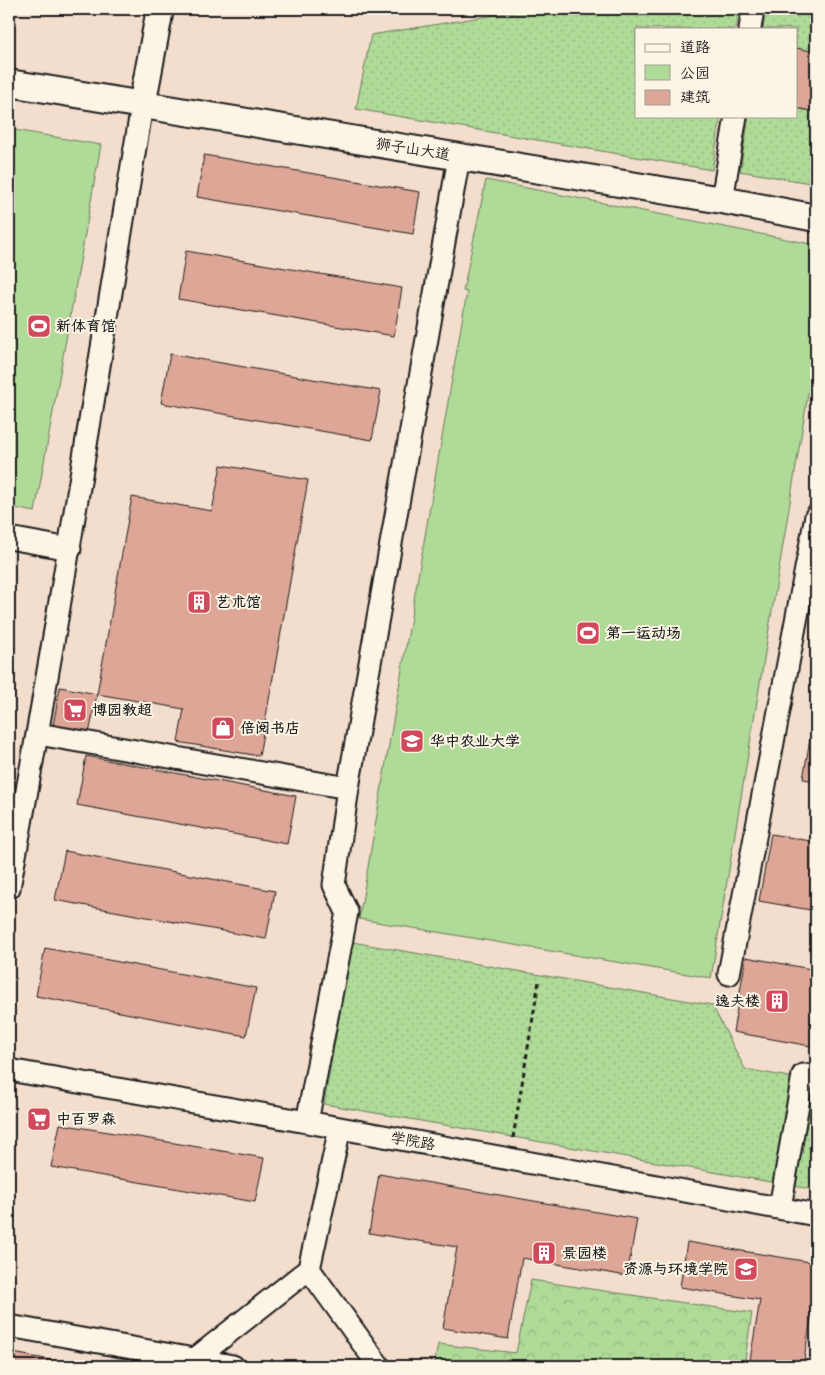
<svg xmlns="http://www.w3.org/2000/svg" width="825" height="1375" font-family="Delius,'LXGW WenKai TC',sans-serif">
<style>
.green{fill:url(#green-dots);stroke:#667b5a}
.forest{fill:url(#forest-crowns);stroke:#667b5a}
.pitch{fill:#afda97;stroke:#667b5a}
.building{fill:#dea696;stroke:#1c1c1c}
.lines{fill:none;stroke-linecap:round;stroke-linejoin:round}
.minor-casing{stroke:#1c1c1c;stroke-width:25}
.tertiary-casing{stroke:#1c1c1c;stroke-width:30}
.path{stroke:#1c1c1c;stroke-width:3;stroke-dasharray:5 4;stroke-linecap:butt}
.minor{stroke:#fcf5e5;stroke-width:21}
.tertiary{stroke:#fcf5e5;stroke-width:26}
.labels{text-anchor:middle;stroke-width:4;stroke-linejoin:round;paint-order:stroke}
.street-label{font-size:15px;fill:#1c1c1c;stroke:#fcf5e5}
.poi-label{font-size:15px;font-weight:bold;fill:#1c1c1c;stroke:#fcf5e5;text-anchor:start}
</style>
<defs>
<pattern id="green-dots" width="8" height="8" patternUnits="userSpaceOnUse" patternTransform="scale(1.25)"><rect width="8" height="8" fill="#afda97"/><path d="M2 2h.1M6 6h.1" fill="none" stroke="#96ba82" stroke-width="1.8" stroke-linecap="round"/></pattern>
<pattern id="forest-crowns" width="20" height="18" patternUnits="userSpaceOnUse" patternTransform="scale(1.25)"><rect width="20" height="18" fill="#afda97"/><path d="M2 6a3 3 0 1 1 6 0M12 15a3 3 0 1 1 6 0" fill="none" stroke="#96ba82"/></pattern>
</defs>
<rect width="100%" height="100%" fill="#f3ddcd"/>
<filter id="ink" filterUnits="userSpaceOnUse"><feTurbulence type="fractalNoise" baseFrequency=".02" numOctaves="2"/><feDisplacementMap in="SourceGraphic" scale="10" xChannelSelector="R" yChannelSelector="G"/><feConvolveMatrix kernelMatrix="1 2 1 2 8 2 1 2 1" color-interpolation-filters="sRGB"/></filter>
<g filter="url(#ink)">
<path class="green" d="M520,9H740L736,29H636V116H721L712,170L356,109L371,35L519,11Z
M766,9H816V184L740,171L749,116H796V29H763Z
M352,942L712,1005L745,1069L816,1082V1190L324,1104Z
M816,1329V1366H809Z"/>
<path class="forest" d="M531,1280L752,1313L744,1366H434L438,1344L516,1353Z"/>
<path class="pitch" d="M9,129L101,145L35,512L9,507Z
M486,180L816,245V346L711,978L359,919L467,292L463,291Z"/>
<path class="building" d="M796,48L816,52V112L796,108Z
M204,155L420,192L413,234L197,197Z
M186,251L402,288L394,336L178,299Z
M170,354L381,391L372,440L161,403Z
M221,465L308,480L259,756L178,742L184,709L97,694L132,497L212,511Z
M60,687L97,694L89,734L53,726Z
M816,705V781L803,779Z
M86,756L296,796L287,844L77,805Z
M771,834L816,842V911L759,901Z
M65,851L275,891L266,939L55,900Z
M45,948L256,988L246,1036L36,996Z
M746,957L816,970V1047L733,1032Z
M60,1124L264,1158L255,1202L51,1167Z
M379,1174L637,1219L627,1276L522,1258L508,1339L443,1328L457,1247L369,1233Z
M687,1242L816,1263V1306H813L803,1366H749L760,1300L680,1287Z
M13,1353L84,1366H11Z"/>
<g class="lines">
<g class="minor-casing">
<path id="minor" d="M750,29L753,9
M722,200L736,116
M9,538L70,549
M38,734L348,788
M9,888C58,628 98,367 142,106
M729,974L816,516
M9,1070L307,1122L816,1215
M307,1122L347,912L334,885L348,788L459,157
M780,1208L803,1075L816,1077
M309,1269L340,1128
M9,1326L233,1366
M195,1359L309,1269L379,1366"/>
</g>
<g class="tertiary-casing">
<path id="tertiary" d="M9,83L722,200L816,218
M142,106L160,9"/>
</g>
<path class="path" d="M513,1138L539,981"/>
<use href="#minor" class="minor"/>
<use href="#tertiary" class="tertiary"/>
</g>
</g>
<defs>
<g id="stadium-square" transform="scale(1.25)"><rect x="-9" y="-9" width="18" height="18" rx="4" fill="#d1495b" stroke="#fcf5e5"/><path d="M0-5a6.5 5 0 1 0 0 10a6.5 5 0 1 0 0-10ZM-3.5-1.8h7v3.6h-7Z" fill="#fff"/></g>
<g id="building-square" transform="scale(1.25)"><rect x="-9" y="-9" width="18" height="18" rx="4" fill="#d1495b" stroke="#fcf5e5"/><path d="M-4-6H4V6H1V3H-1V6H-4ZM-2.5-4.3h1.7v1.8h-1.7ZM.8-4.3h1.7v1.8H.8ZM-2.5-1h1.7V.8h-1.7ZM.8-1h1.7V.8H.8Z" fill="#fff"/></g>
<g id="supermarket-square" transform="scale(1.25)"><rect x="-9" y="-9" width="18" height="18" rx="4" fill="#d1495b" stroke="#fcf5e5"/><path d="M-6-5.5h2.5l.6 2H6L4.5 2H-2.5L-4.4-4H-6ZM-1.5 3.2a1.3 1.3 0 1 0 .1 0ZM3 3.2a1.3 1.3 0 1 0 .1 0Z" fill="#fff"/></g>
<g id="shop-square" transform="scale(1.25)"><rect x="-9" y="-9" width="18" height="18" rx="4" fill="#d1495b" stroke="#fcf5e5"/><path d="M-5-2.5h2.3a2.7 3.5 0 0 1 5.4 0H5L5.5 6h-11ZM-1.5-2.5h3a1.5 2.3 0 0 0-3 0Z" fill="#fff"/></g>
<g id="university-square" transform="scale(1.25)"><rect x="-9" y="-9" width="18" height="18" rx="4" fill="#d1495b" stroke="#fcf5e5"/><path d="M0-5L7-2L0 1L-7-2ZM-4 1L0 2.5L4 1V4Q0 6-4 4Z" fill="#fff"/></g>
</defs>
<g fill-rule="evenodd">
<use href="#stadium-square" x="39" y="326"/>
<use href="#building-square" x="199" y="602"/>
<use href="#stadium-square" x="588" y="633"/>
<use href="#supermarket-square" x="75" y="710"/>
<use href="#shop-square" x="223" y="728"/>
<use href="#university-square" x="412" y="741"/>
<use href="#building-square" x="777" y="1001"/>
<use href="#supermarket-square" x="39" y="1119"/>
<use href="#building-square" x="544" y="1253"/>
<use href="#university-square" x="746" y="1269"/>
</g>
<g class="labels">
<g class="street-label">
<text transform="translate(413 149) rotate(9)" y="5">狮子山大道</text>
<text transform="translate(413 1141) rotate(10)" y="5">学院路</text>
</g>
<g class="poi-label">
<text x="56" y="331">新体育馆</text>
<text x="216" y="607">艺术馆</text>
<text x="606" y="638">第一运动场</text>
<text x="92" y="715">博园教超</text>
<text x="240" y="733">倍阅书店</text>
<text x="430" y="746">华中农业大学</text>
<text x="760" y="1006" text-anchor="end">逸夫楼</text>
<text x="56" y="1124">中百罗森</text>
<text x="562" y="1258">景园楼</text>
<text x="728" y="1274" text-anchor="end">资源与环境学院</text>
</g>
</g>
<rect width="825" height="1375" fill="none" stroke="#fcf5e5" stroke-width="30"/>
<rect x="15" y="15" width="795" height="1345" fill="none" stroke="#1c1c1c" stroke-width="2" filter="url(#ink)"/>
<rect x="635" y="28" width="162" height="90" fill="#fcf5e5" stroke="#a29e95"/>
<rect x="645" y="44" width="25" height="8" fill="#fcf5e5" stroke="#a29e95"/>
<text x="680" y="52" font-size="15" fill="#1c1c1c">道路</text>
<rect x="645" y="65" width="25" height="15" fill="#afda97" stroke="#a29e95"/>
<text x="680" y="78" font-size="15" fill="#1c1c1c">公园</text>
<rect x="645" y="90" width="25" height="15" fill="#dea696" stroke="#a29e95"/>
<text x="680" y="102" font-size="15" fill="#1c1c1c">建筑</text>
</svg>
